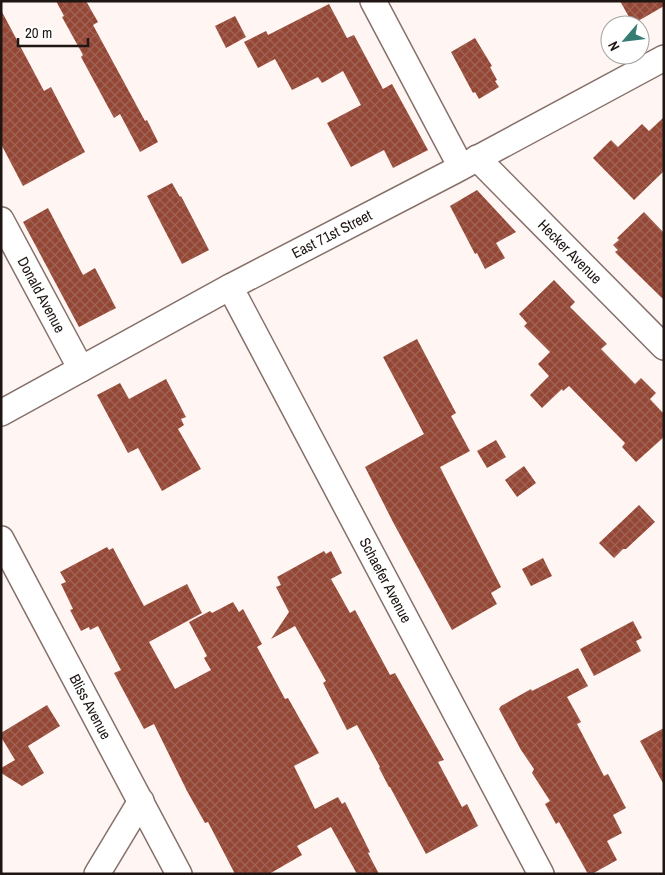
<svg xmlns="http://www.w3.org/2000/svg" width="665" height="875" font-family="'Archivo Narrow',sans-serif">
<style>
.building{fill:url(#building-cross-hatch)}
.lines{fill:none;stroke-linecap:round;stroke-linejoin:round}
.minor-casing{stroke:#86706a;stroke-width:28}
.minor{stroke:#fff;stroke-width:25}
.labels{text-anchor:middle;stroke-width:5;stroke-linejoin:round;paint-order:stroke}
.street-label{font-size:15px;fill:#1f1614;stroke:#fff}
</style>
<defs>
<pattern id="building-cross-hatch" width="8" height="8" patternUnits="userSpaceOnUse" patternTransform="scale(1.25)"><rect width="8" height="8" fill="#954736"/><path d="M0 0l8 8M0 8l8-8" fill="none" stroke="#9f6456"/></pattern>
</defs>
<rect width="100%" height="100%" fill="#fff5f2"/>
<path class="building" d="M56,1H86L98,22L93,25L145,121L147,120L158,142L140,152L120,114L114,118L81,57L83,55L62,17L64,16Z
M620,1H664V6L633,24Z
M329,4L347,38L354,35L383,89L392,84L428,150L393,168L384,150L351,167L327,123L361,105L343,71L322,83L318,77L292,90L275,59L258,68L244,42L266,31L268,35Z
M1,10L44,91L51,87L85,152L23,186L1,144Z
M235,16L246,37L226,48L215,26Z
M475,38L492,66L490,67L497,80L495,81L499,87L479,99L475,92L473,93L451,52Z
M664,117V171L634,200L593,158L611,140L618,147L642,124L649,131Z
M172,183L180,197L181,196L209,250L182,264L147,196Z
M477,190L516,232L496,243L505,258L485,269L477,253L475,254L450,206Z
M48,208L83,275L95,268L116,308L79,327L23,222Z
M644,212L664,233V300L615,252L618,250L613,245L619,240L617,238Z
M554,280L575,302L570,307L607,344L601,349L635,384L641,378L656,393L650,399L664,414V437L636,462L622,447L625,443L569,386L563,391L562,389L542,408L530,395L549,376L538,364L550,352L524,326L527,323L519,314Z
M417,339L456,413L451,416L470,451L440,467L501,587L491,593L497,604L452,630L394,524L365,467L424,434L383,357Z
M166,379L186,417L181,419L184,425L178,429L201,469L162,491L138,448L128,453L97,395L120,383L129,399Z
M496,440L506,457L487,468L477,451Z
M524,466L536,483L517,497L505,480Z
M639,505L655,522L626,549H623L614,558L599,543Z
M107,547L109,550L113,548L144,606L187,584L202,613L149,642L175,689L211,670L204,658L207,656L189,622L210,611L212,613L233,602L239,612L243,609L262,644L257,647L285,699L288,698L319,753L294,766L315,809L338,797L342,804L345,802L370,852L368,853L379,874H357L331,827L297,846L302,855L269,874H235L208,822L205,823L187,791L154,724L144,729L114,673L121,670L98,626L90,630L89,627L81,631L70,610L73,609L61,584L66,582L60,572Z
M324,551L326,554L331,551L342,573L331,579L350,613L355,610L390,675L395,673L444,760L438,762L462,807L467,804L478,826L426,854L390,787H389L379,768L380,767L357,725L347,730L323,683L326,681L295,626L271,639L289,612L276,587L281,585L277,577Z
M543,558L552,576L531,586L522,569Z
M633,621L642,638L636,641L641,651L594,676L580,649Z
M578,668L588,686L567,697L581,722L577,724L604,776L608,774L626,808L613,815L622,833L607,841L617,860L592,874H588L559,822L556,824L545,804L550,801L532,773L534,769L521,750L499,709L501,706L531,689L532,691Z
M47,705L60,726L28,746L44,773L22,786L1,773V768L15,760L1,737V733Z
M664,728V785L640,741Z"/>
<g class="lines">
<g class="minor-casing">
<g id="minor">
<path d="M373,1L461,167"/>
<path id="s1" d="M477,158L664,347"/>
<path id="s2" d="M1,220L81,369"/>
<path id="s3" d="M230,287L541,874"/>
<path id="s4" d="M1,413L230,287L454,171L664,58"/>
<path id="s5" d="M1,539L179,874"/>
<path d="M97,874L141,801"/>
</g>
</g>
<use href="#minor" class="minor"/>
</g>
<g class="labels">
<g class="street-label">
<text dy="5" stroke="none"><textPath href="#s4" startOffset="376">East 71st Street</textPath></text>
<text dy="5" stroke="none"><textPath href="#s1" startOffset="132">Hecker Avenue</textPath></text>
<text dy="5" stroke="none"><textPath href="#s2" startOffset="85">Donald Avenue</textPath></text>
<text dy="5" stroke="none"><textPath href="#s3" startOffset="332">Schaefer Avenue</textPath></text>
<text dy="5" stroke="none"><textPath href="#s5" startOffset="190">Bliss Avenue</textPath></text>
</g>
</g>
<rect width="665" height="875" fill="none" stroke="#1f1614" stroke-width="5"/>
<g transform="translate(625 40) rotate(242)"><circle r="24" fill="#ffffff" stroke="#a5a2a1"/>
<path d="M0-4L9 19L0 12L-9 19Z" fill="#367c73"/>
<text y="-8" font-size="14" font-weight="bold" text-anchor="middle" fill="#1f1614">N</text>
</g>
<path d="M18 38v8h70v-8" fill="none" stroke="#1f1614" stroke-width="2.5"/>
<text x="25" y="38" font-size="15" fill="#1f1614" stroke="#ffffff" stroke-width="4" paint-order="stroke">20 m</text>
</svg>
